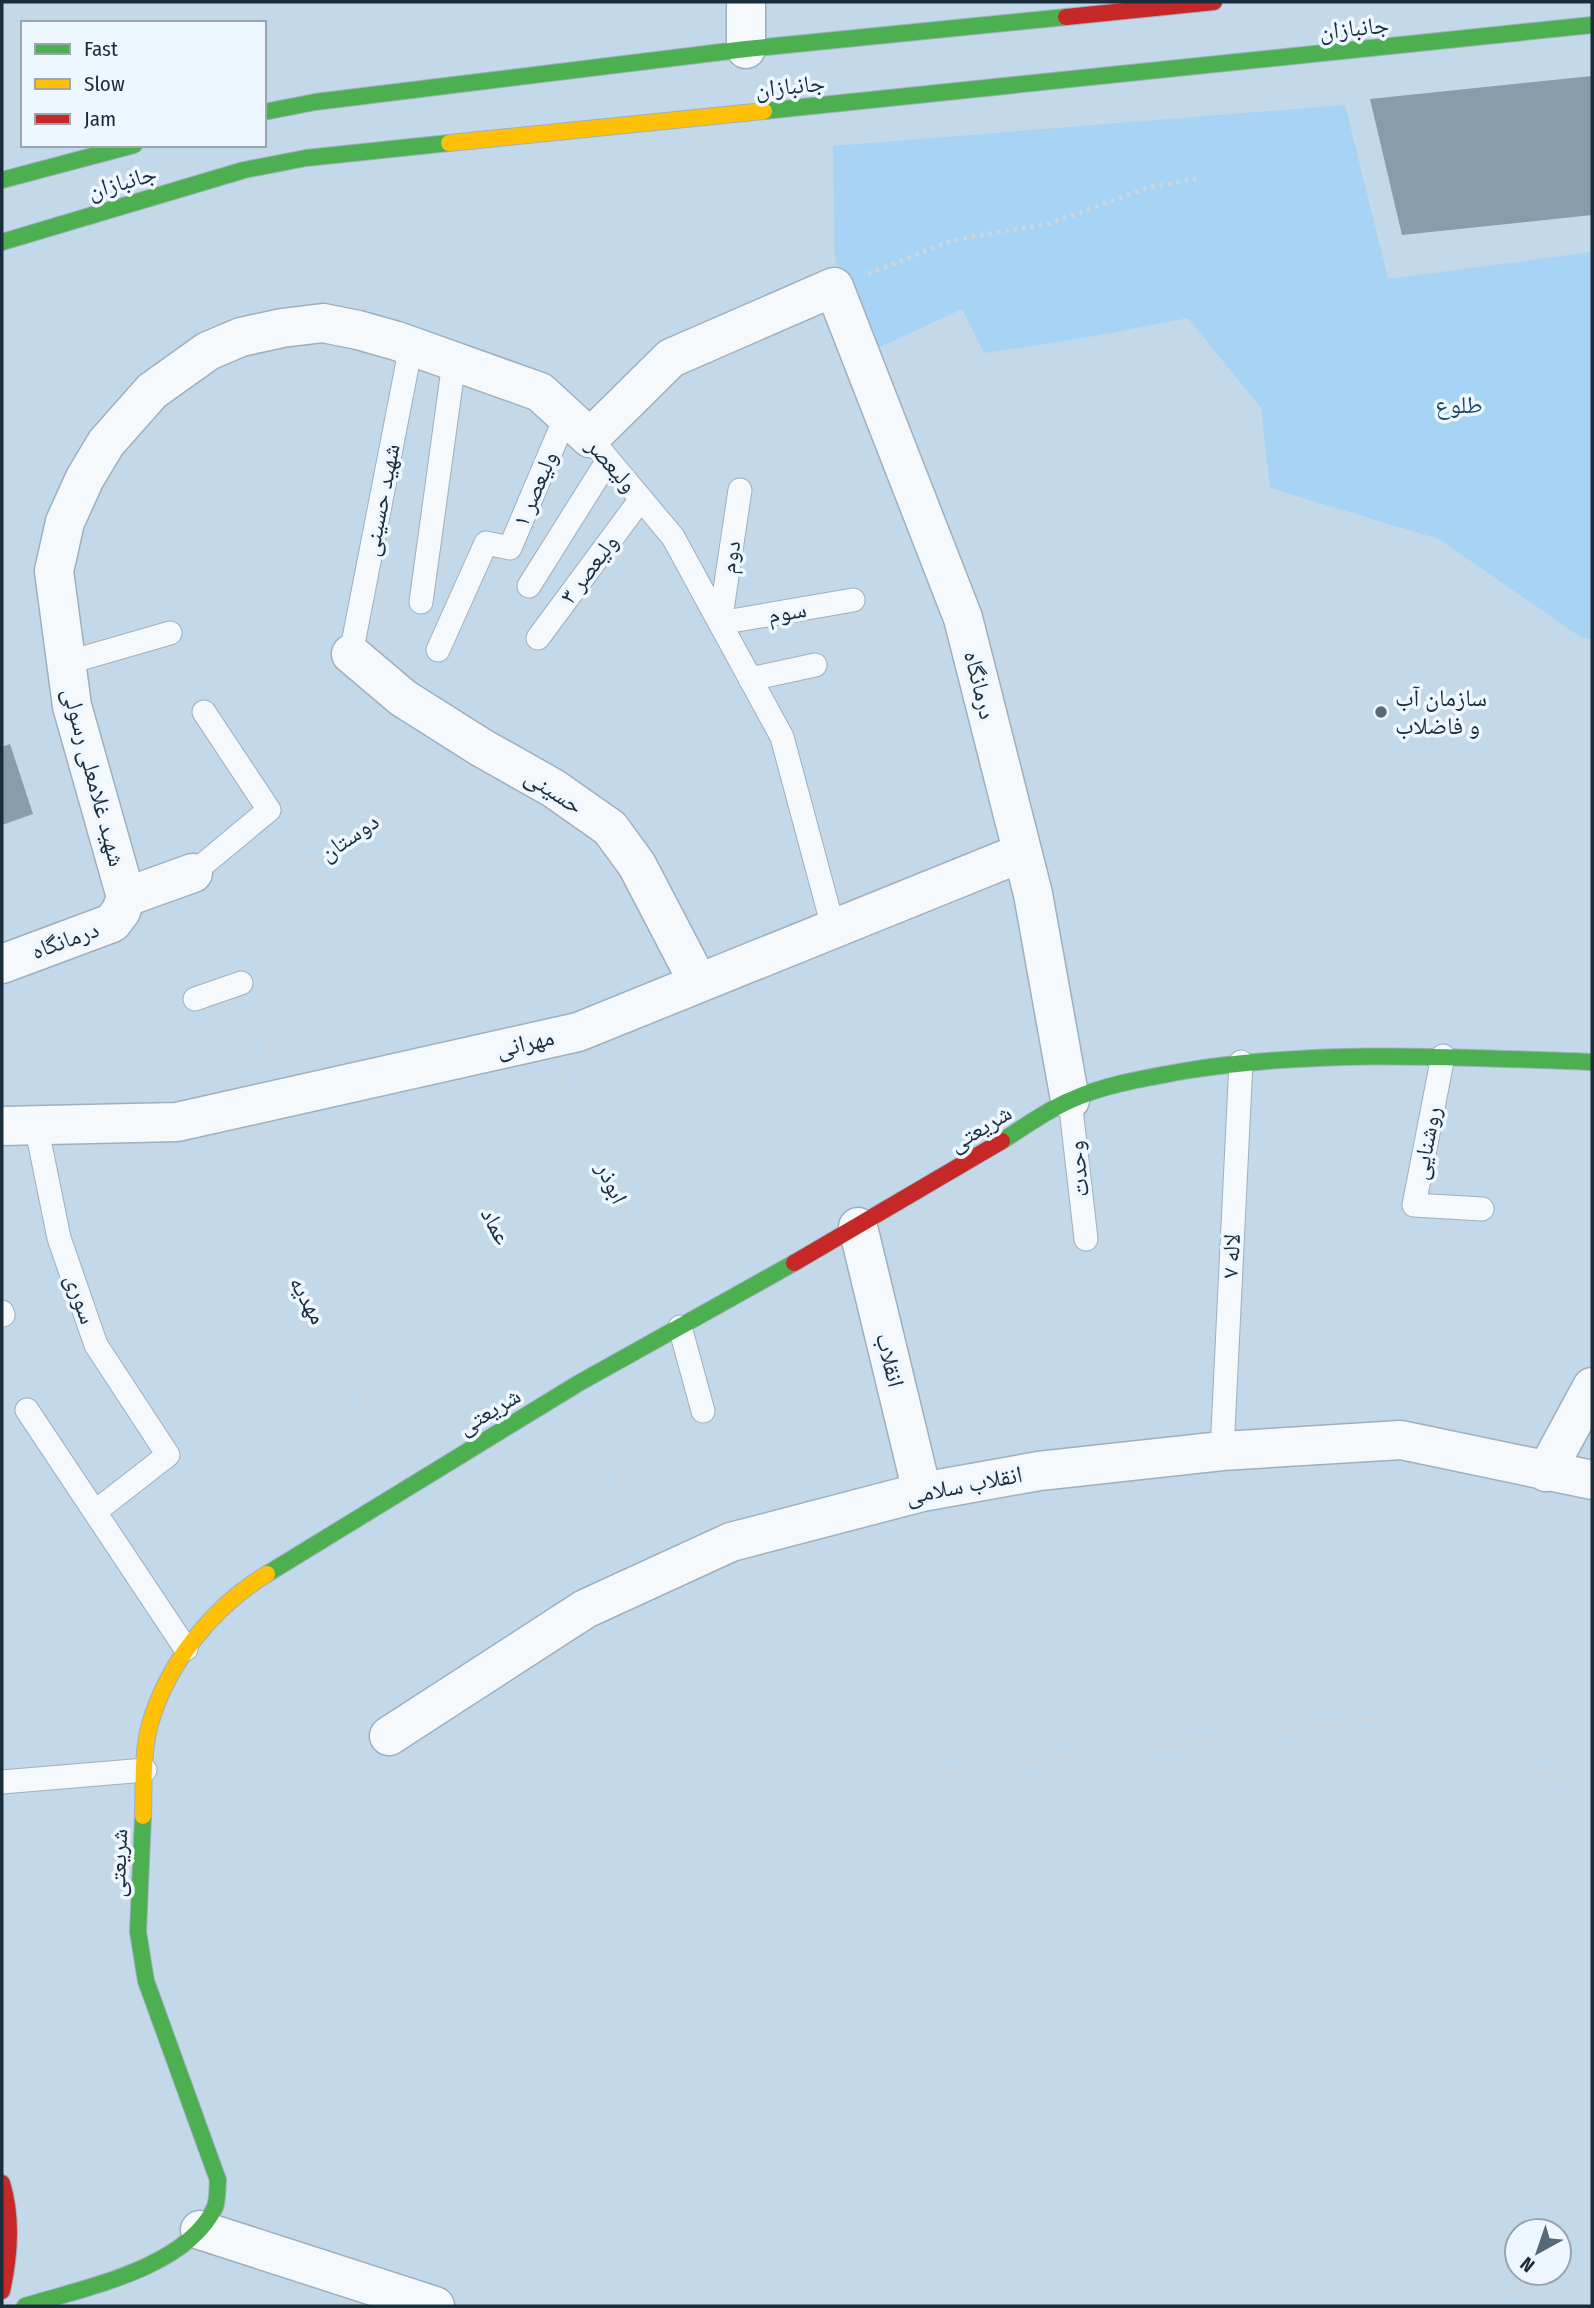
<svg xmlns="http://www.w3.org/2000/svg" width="1594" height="2308" font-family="'Fira Sans Condensed','Noto Naskh Arabic',sans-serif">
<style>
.green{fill:#a7d3f4}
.building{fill:#899ca9}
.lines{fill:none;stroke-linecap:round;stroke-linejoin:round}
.lane-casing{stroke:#9eb0be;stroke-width:25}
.street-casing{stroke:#9eb0be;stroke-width:41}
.fast-casing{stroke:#9eb0be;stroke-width:18}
.slow-casing{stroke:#9eb0be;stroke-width:18}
.jam-casing{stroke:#9eb0be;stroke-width:18}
.path{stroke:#cfd6db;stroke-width:4.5;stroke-dasharray:3.5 5;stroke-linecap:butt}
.lane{stroke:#f6f9fc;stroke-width:23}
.street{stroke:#f6f9fc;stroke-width:38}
.fast{stroke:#4caf50;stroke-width:16}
.slow{stroke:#ffc107;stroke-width:16}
.jam{stroke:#c62828;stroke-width:16}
.poi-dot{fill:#556978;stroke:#eef7ff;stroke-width:2.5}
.labels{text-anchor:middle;stroke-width:7;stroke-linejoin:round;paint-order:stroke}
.street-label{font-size:24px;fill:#1a2d3b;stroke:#eef7ff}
.park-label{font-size:24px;fill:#1c4763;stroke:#eef7ff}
.poi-label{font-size:24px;fill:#1a2d3b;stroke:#eef7ff;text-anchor:start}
</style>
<rect width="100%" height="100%" fill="#c3d8e8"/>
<path class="green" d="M1345,105L1388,279L1592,252V639L1582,638L1439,539L1270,488L1261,408L1188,318L1083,338L984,353L962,309L878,348L835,261L833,146Z"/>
<path class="building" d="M1592,76V215L1402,235L1370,99Z
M10,744L33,814L2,825V747Z"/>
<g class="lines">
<g class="lane-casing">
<path id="lane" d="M590,438L673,537L782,737L833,927
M740,490L720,623L853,600
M529,586L608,460
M421,602L454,362
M538,638L641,499
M438,650L486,543L510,548L566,416
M351,654L411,346
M66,663L170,633
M750,679L815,665
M193,873L269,810L204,712
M195,999L241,983
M1443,1056L1414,1205L1482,1209
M1070,1100L1086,1239
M36,1125L59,1238L96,1345L168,1455L96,1511
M2,1312L3,1315
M680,1327L703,1411
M27,1410L186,1649
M1222,1451L1241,1062
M2,1782L145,1770"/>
</g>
<g class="street-casing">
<path id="street" d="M746,49V2
M351,654L403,698L482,748L553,788L610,828L637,865L698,982
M126,897L72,706L54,571L65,522L85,478L106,443L152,391L208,351L241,337L282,328L323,323L358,330L397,341L540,392L590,438L671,358L834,287L963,618L1033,894L1070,1100
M2,964L112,923L121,911L126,897L193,873
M2,1126L177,1122L578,1032L1021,853
M858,1227L922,1492
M1546,1472L1592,1387
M389,1736L585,1609L731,1542L922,1492L1039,1471L1222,1451L1401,1440L1592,1480
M200,2230L435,2306"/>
</g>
<g class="fast-casing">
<path id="fast" d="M764,111L1592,25
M264,112L315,102L746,49L1066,17
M2,180L134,145
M2,242L244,170L306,158L449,143
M1002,1141C1024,1127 1047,1110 1071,1100C1106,1084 1146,1078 1184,1071C1319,1049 1456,1057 1592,1062
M267,1574L579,1383L794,1263
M25,2306C84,2288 187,2268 215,2207C218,2199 217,2189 218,2180L146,1981L138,1932L143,1816"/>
</g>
<g class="slow-casing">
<path id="slow" d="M449,143L764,111
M143,1816C144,1787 142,1753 150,1724C168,1662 213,1607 267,1574"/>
</g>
<g class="jam-casing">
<path id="jam" d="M1066,17L1214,2
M794,1263L1002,1141
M2,2183C13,2219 10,2255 2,2291"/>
</g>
<path class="path" d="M868,274L953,240L1048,224L1150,187L1201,178
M313,862L338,898
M209,909L229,955
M216,926L448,771
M253,1012L275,1061
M560,1075L663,1291
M432,1103L561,1350
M309,1132L316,1145
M223,1150L394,1453
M594,1417L647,1537
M1559,2271L1592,2258
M949,2306L716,1921L916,1777L1400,1716L1589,1788L1592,1796
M1470,2306L1555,2273"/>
<use href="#lane" class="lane"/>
<use href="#street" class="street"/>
<use href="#fast" class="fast"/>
<use href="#slow" class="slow"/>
<use href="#jam" class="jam"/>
</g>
<circle class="poi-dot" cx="1381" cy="712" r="7"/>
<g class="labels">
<g class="street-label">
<text transform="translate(1354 28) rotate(-6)" y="8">جانبازان</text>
<text transform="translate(790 86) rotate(-6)" y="8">جانبازان</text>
<text transform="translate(122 182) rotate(-16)" y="8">جانبازان</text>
<text transform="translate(612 465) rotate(49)" y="8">ولیعصر</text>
<text transform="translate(535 489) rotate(-67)" y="8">ولیعصر ۱</text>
<text transform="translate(381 500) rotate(-79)" y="8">شهید حسینی</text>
<text transform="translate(730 557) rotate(-81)" y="8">دوم</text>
<text transform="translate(589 569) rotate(-53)" y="8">ولیعصر ۳</text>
<text transform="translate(787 612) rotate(-10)" y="8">سوم</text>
<text transform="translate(980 685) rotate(76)" y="8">درمانگاه</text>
<text transform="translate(94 777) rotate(75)" y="8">شهید غلامعلی رسولی</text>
<text transform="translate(554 791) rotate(33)" y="8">حسینی</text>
<text transform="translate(349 837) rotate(-34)" y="8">دوستان</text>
<text transform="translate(65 940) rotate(-20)" y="8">درمانگاه</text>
<text transform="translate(525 1043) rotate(-13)" y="8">مهرانی</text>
<text transform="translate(980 1128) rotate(-31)" y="8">شریعتی</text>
<text transform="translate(1426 1143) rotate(-79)" y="8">روشنایی</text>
<text transform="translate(1078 1169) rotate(-96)" y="8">وحدت</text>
<text transform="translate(612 1183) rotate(65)" y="8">ابوذر</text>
<text transform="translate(496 1226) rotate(62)" y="8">عماد</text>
<text transform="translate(1231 1256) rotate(-87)" y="8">لاله ۷</text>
<text transform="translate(81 1299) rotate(71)" y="8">سوری</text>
<text transform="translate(308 1300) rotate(61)" y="8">مهدیه</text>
<text transform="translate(890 1360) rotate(76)" y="8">انقلاب</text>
<text transform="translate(489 1411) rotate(-31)" y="8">شریعتی</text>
<text transform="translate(964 1485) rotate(-11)" y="8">انقلاب سلامی</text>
<text transform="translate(118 1863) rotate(-88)" y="8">شریعتی</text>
</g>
<g class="park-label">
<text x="1459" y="413">طلوع</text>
</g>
<g class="poi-label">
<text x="1395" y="706">سازمان آب<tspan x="1395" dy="28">و فاضلاب</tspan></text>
</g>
</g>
<rect width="1594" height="2308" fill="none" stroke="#1a2d3b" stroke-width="7"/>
<rect x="21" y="21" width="245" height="126" fill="#eef7ff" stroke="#99a6b1" stroke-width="2"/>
<rect x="35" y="44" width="35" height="10" fill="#4caf50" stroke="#99a6b1" stroke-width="2"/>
<text x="84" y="56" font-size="21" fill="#1a2d3b">Fast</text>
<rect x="35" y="79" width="35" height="10" fill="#ffc107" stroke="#99a6b1" stroke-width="2"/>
<text x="84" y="91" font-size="21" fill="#1a2d3b">Slow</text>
<rect x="35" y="114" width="35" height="10" fill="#c62828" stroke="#99a6b1" stroke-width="2"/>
<text x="84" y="126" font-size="21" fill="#1a2d3b">Jam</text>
<g transform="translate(1538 2252) rotate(220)"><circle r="33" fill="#eef7ff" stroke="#99a6b1" stroke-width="2"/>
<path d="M0-5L12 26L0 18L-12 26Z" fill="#556978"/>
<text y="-10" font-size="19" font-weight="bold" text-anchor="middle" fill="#1a2d3b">N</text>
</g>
</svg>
